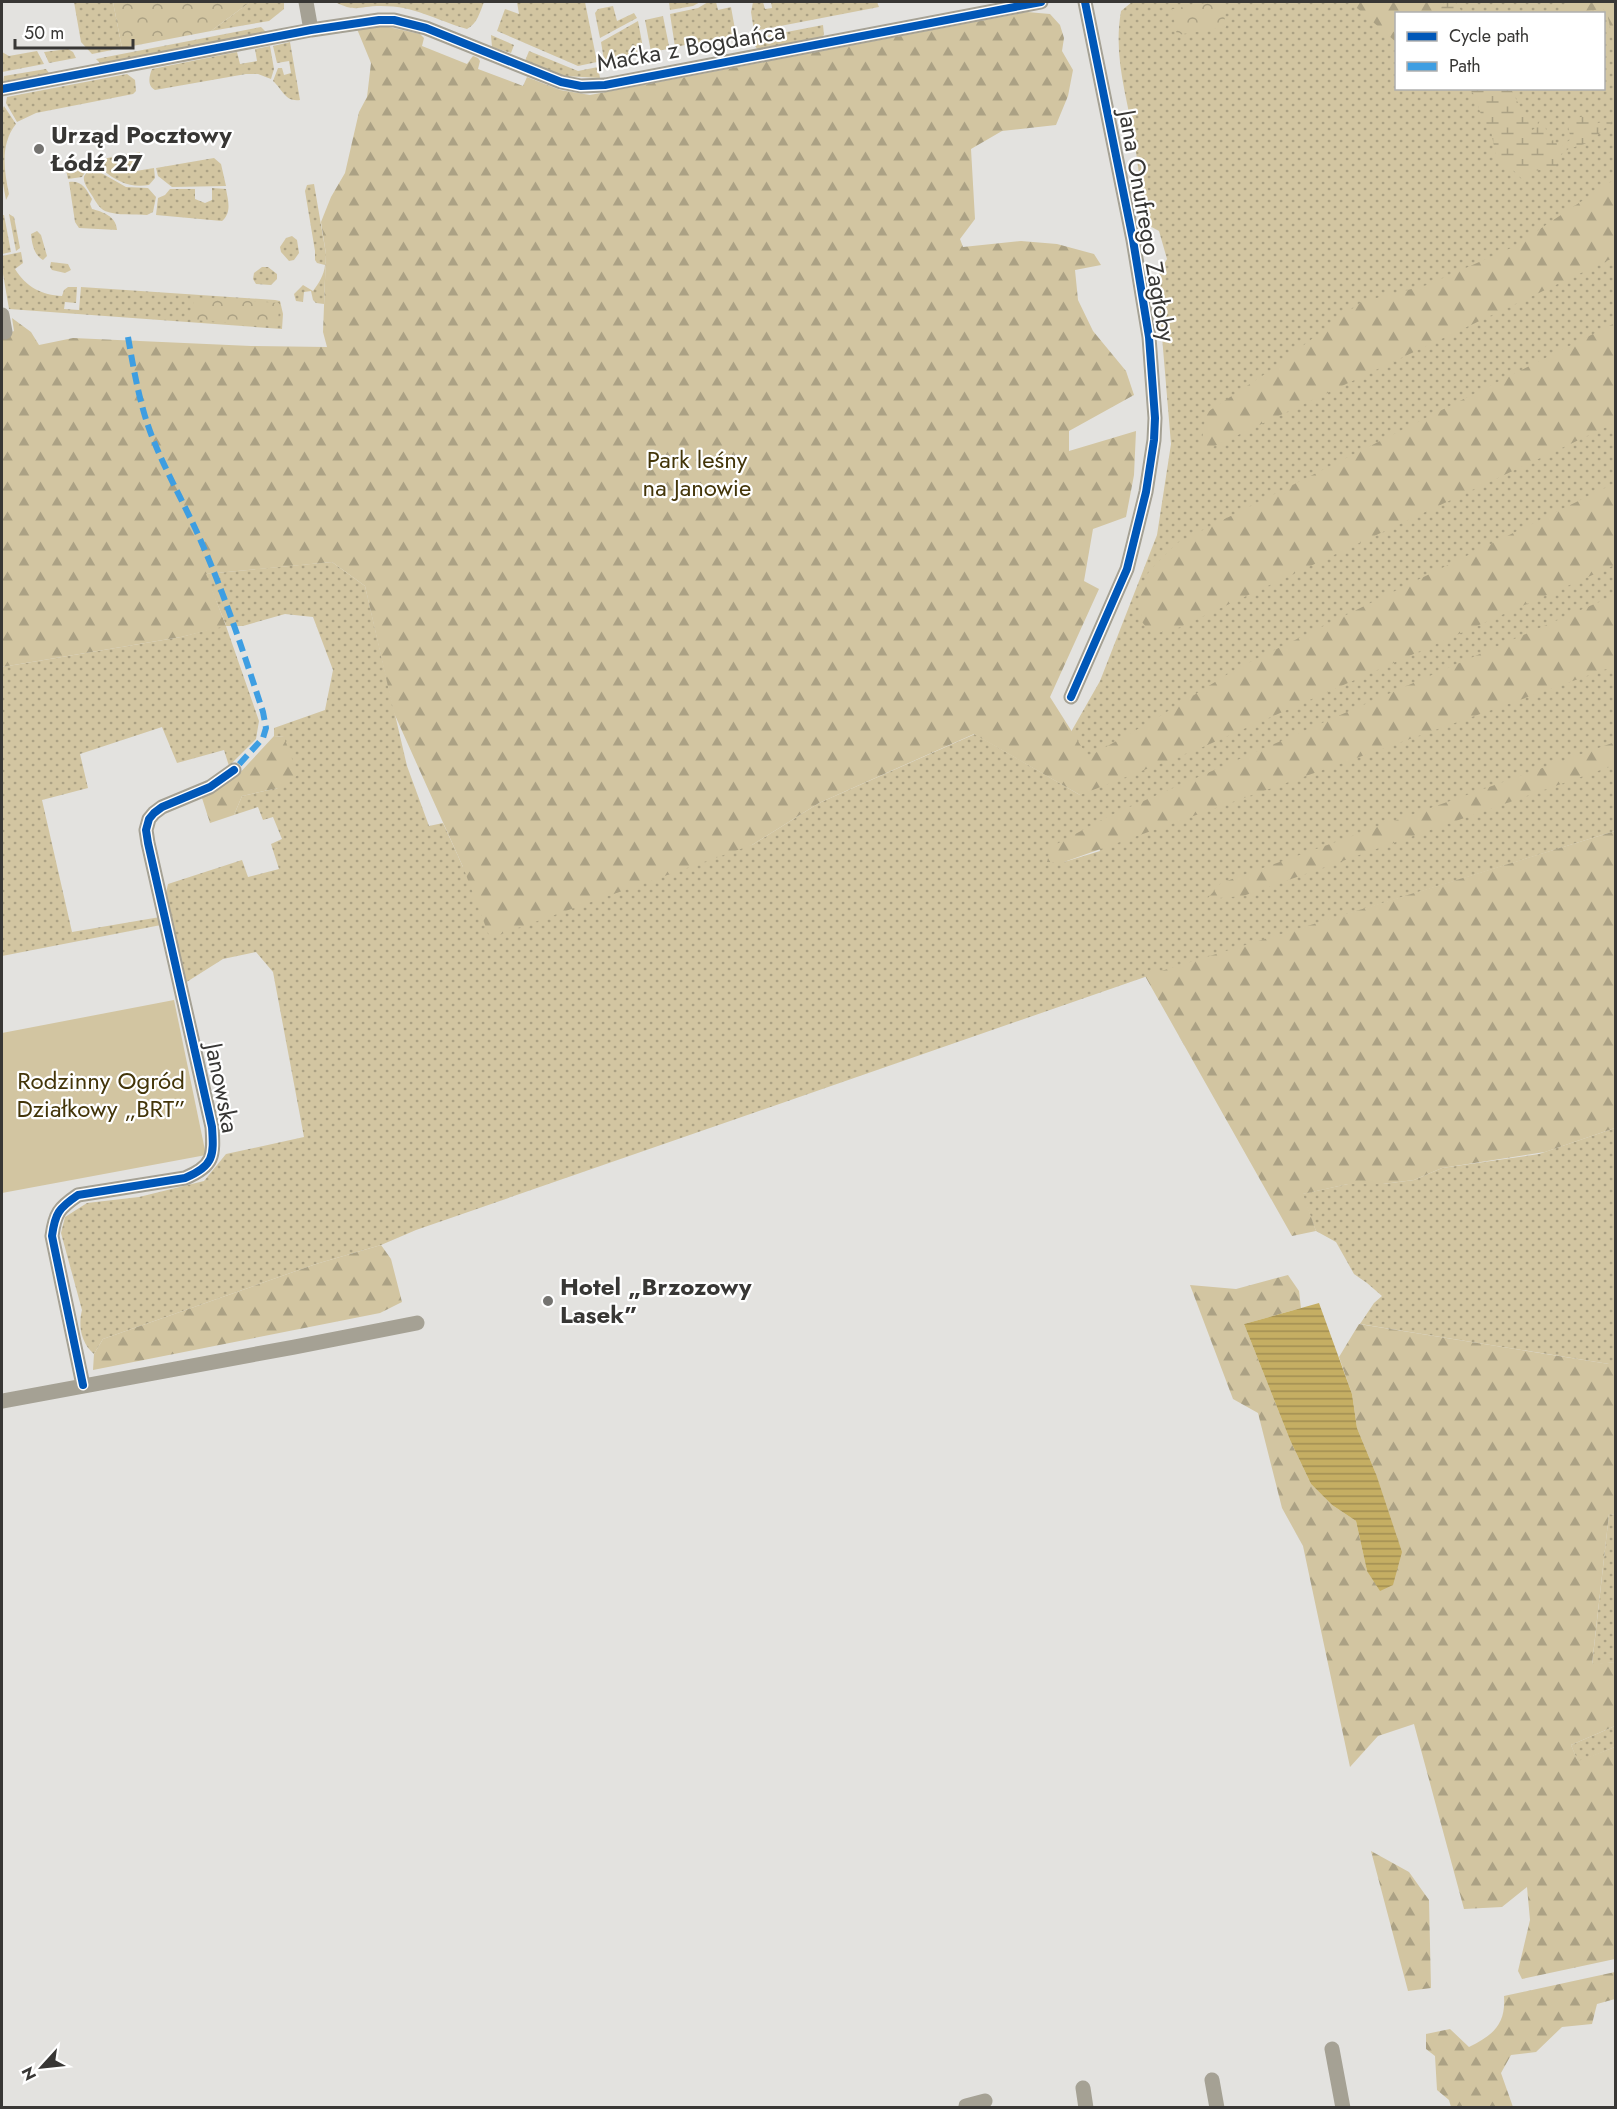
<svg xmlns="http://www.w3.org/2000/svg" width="1617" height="2109" font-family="Jost,sans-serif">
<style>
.grass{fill:url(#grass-dots);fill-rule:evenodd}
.forest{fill:url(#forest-firs)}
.wetland{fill:url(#wetland-marsh)}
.park{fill:url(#park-crowns)}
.garden{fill:#d2c5a1}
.water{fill:url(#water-rules)}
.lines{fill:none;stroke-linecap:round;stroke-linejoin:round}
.street{stroke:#a5a194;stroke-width:15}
.quiet{stroke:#3e9ee2;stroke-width:6;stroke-dasharray:12 6;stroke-linecap:butt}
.cycleway-casing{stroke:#fff;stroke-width:11}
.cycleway{stroke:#0057b8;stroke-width:8}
.poi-dot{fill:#747370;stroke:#fff;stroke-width:2}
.labels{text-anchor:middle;stroke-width:4.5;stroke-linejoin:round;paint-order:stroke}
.street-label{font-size:24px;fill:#383735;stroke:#fff}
.poi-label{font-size:24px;font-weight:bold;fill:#383735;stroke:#fff;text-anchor:start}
.park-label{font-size:24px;fill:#433509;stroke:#fff}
</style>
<defs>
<pattern id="grass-dots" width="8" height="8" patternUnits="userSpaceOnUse" patternTransform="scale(1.5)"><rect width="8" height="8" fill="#d2c5a1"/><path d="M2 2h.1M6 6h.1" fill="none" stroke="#aba184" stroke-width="1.8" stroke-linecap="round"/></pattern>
<pattern id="forest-firs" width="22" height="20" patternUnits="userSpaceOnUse" patternTransform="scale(1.5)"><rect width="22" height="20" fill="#d2c5a1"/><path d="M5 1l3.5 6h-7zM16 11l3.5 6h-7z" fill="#aba184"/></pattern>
<pattern id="wetland-marsh" width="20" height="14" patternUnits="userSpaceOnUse" patternTransform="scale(1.5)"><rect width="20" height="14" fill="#d2c5a1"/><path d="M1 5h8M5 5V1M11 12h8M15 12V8" fill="none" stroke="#aba184"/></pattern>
<pattern id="park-crowns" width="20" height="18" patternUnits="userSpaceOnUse" patternTransform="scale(1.5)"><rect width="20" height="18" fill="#d2c5a1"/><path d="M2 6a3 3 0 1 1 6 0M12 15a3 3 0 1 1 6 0" fill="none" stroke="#aba184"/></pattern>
<pattern id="water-rules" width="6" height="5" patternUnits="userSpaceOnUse" patternTransform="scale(1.5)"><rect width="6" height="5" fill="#c5ae63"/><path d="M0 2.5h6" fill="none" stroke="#a18e52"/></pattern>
</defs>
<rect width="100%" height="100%" fill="#e3e2df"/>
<path class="grass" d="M74,2H113L122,48L92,54L81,42Z
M250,2H284V9L269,21L211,31Z
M335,2H484C480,12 477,24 467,29C435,20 416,6 381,6C358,6 357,13 335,2Z
M517,2H585L597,62L578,66L497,31L505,9L519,14Z
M669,2H700L693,6L670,10Z
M708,2H716L718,10L731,7L736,35L675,47L670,14L698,8Z
M753,2H763L765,9L772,8L771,2H877L879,7L754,31L751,12Z
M1132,2H1615V831L1145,977L416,1230L381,1245L316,1264L103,1339L94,1354C81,1343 78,1326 82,1310L61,1233L65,1217L87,1203L139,1197L204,1181L226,1154L304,1137L273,972L256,952L223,959L185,983L166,893L168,884L242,860L248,877L279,869L271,844L282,839L273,817L263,820L258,807L234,815L242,796L278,788L284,737L274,736V728L325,710L333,670L313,617L285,614L243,626H226L259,721L256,739L229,766L224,750L177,763L162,727L80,754L88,788L42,800L72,932L160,917L161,925L2,956V667L181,637L226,625L205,574L332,562L365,586L407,766L429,826L443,823L463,867L752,845L819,803L975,734L1080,795L1063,746L1100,681L1157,535L1171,444L1157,277L1167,259L1159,231L1144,223C1141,195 1139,167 1134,140C1127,95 1113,57 1121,11ZM1396,14H1604V88H1396ZM1092,828L1100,851L1064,862Z
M613,6L617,21L634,13L637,18L600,38L595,13L598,9Z
M663,16L669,46L668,49L651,52L645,20Z
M638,21L644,53L604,60L601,42Z
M823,25L824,35L821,37L757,49L751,39Z
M261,27L266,32L101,64L96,59Z
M491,35L514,45L511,53L492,47Z
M290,42L300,100C285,102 283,90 273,81L278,68H282L284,75L291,73L289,61L277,63L273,46Z
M270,46L274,69L271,79L258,74H246L155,90C147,86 149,76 152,69L237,52L240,64L257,61L255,49Z
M68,49L73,52L76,58L49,63L44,52Z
M37,51L44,64L2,72V52L9,56Z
M529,51L578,71L598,67L600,78L565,76L525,61Z
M46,69L49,73L3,82L4,76Z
M127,74L135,80L136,91L133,94L36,113L17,122L6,103L7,97Z
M4,106L16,124C0,144 4,170 9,194L6,200L2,178V110Z
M140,152V160L134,162L136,171L154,168L155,178L149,185C131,188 117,182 103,170L102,159Z
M214,158L221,164L226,186L172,187L158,176L156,168Z
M100,160L99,165L86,171L82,177L68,179L66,170L73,165Z
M96,170L126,187L148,188L156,197L153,212L147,215C135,214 117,216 105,211C99,208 96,202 93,197C86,186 75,173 96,170Z
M69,182C82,180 86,189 92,199L90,204L92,209C103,212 116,216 117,230L79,228L75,222Z
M314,184L326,254L324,304L316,303L313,300L311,291L304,292L303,302L296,301L294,294L303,285L313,291C319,283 324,275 325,265L317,263L315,260V251L305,191L307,185Z
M212,188L226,189C228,201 232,212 222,221L156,215L158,198L165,195L170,189H195V199L205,203L212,200Z
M9,214L14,217L20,248L16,251Z
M2,215H4L11,252L2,254Z
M37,231L41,235L47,256L43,260C34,255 32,244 31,234Z
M292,236L297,240L299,253L294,260L289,261L281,252L280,247L286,238Z
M21,252L23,263L15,269C26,287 42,295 62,296L64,290L68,287H77L76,303L65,302L64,309L79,310L81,287L275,300L280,301L283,314L282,329L9,309L2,268V256Z
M51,262L68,264L71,270L65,273L52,270L50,267Z
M262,267H268L277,274V279L271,285L256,284L253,279L254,273Z
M1615,1128V1364H1609L1360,1324L1374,1303L1382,1296L1367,1283L1354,1274L1336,1242L1316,1231L1302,1194L1348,1184H1383L1414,1180L1442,1168L1539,1154Z
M1609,1514L1616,1515L1615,1662L1592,1665Z
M1615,1726V1747L1578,1762L1571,1745Z"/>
<path class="forest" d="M1350,2H1444L1438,13L1396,14V42Z
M1565,2H1615V50L1607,13L1603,9L1568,13Z
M1027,12L1050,14L1060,25L1064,38L1062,51L1073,70L1068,96L1056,125L1002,131L971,149L975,219L960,239L963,247L1021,241L1057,244L1094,254L1101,265L1075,270L1078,300L1093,331L1126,371L1134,395L1069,431V451L1136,431L1134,475L1126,517L1093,529L1084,581L1099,589L1050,697L1088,757L1152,721L1236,669L1615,483V565L1203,747L1080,795L974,734L819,803L752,845L490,938L463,867L394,713L365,586L332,562L206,574L226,626L181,637L2,667V336L14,331L12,318L31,332L39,345L73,338L251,346L327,347L323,332L326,254L321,222L331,197L345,173L359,112L367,97L371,63L357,29L384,26L420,34L424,38L422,46L467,64L473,56L478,58L480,61L478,69L523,86L527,77L560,90L590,95Z
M1615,179V257L1200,453L1206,413L1268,372L1361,302L1427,285L1511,248Z
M1615,323V423L1176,629L1152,634L1142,622L1139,596L1149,571L1177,543Z
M1615,595V666L1064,862H1047L1051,847L1109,816Z
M274,736L284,737L298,775L278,788L242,796L234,815L210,823L202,798L236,777Z
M1615,742V765L1243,896L1207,899L1221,883Z
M1615,831V1128L1545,1152L1442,1168L1414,1180L1383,1184H1348L1303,1194L1316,1231L1292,1236L1145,976Z
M381,1245L391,1259L402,1302L380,1313L93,1370L94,1354L103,1339L316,1264Z
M1288,1275L1299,1291L1301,1308L1244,1324L1290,1440L1311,1484L1332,1505L1356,1521L1367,1571L1376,1474L1357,1428L1352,1394L1339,1357L1359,1324L1609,1364H1615V1515L1609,1514L1592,1664L1615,1662V1726L1571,1745L1578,1761L1615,1747V1959L1522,1979L1518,1971L1530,1920L1527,1887L1502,1907L1464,1909L1414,1724L1378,1736L1350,1767L1303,1546L1282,1508L1258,1413L1233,1399L1190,1285L1236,1289Z
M1371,1851L1409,1872L1429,1900L1431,1988L1408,1991Z
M1615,1972V1999L1597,2004L1592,2024L1562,2027L1536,2052L1511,2055L1501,2073L1513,2107H1451L1449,2100L1437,2090L1435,2056L1426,2049V2034L1450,2029L1469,2047C1493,2035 1506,2025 1504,1996Z"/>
<path class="wetland" d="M1444,2H1455L1463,13H1438Z
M1467,89H1511L1532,130L1536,128L1541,119L1545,122L1547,138L1550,141L1554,140L1557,144L1555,148L1556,150L1571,139L1568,127L1570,120L1588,115L1590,126L1601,122L1609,116L1612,123C1603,128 1601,133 1593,139C1577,151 1564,142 1556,166L1531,172L1528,181L1523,180L1511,168L1504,167L1497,161L1491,131L1485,125L1473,93Z"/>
<path class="park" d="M113,2H250L211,31L122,48Z
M1211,2H1222L1226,27L1177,35L1172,9Z
M194,297L279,303L278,326L192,320Z"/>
<path class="garden" d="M174,1000L206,1155L2,1193V1033Z"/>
<path class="water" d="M1319,1303L1352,1394L1357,1428L1376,1474L1402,1552L1393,1585L1380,1591L1367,1571L1356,1521L1332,1505L1311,1484L1290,1440L1244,1324Z"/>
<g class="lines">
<path class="street" d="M306,2L311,30
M2,89L311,30L379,20H394L426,28L561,82L581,86L605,85L1041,2
M2,315L5,332
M1071,697L1127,569L1146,492L1154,440L1155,418L1149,337L1133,240L1085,2
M83,1385L52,1236C55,1213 59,1208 78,1195L185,1178C214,1166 214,1156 212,1127L148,843L146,830L149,819L154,813L162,807L210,787L234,770
M2,1401L294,1347L417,1323
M1332,2049L1343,2108
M1212,2080L1217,2108
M1083,2088L1086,2108
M966,2108V2106L985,2101"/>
<path class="quiet" d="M128,337C134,371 140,407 153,439C167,474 185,505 200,539C225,595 244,654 263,712L266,728L263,738L234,770"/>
<g class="cycleway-casing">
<path id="cycleway" d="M2,89L311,30L379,20H394L426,28L561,82L581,86L605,85L1041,2
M1071,697L1127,569L1146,492L1154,440L1155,418L1149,337L1133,240L1085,2
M83,1385L52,1236C55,1213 59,1208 78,1195L185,1178C214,1166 214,1156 212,1127L148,843L146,830L149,819L154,813L162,807L210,787L234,770"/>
</g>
<use href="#cycleway" class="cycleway"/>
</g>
<g class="poi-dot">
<circle cx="39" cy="149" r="6"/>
<circle cx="548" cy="1301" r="6"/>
</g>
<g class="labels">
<g class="street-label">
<text transform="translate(691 47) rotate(-10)" y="8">Maćka z Bogdańca</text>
<text transform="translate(1147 226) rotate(80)" y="8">Jana Onufrego Zagłoby</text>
<text transform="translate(222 1088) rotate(79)" y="8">Janowska</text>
</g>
<g class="poi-label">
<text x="51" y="143">Urząd Pocztowy<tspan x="51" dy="28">Łódź 27</tspan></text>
<text x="560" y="1295">Hotel „Brzozowy<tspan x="560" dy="28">Lasek”</tspan></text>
</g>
<g class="park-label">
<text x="697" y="468">Park leśny<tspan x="697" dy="28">na Janowie</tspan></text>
<text x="101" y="1089">Rodzinny Ogród<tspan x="101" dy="28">Działkowy „BRT”</tspan></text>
</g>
</g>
<rect width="1617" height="2109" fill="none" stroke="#383735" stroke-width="6"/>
<rect x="1395" y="12" width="210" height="78" fill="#ffffff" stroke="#afafae" stroke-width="1.5"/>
<rect x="1407" y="32" width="30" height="9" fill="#0057b8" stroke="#afafae" stroke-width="1.5"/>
<text x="1449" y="42" font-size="18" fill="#383735">Cycle path</text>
<rect x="1407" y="62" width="30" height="9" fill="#3e9ee2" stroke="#afafae" stroke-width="1.5"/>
<text x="1449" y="72" font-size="18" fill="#383735">Path</text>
<g transform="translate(42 2067) rotate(243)" stroke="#ffffff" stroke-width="4.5" paint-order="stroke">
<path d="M0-4.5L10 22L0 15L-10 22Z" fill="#383735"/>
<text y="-9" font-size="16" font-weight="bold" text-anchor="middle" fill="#383735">N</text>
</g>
<path d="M15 39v9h118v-9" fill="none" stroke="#383735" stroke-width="3"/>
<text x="24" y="39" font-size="18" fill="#383735" stroke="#ffffff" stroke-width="4.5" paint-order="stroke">50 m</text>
</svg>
